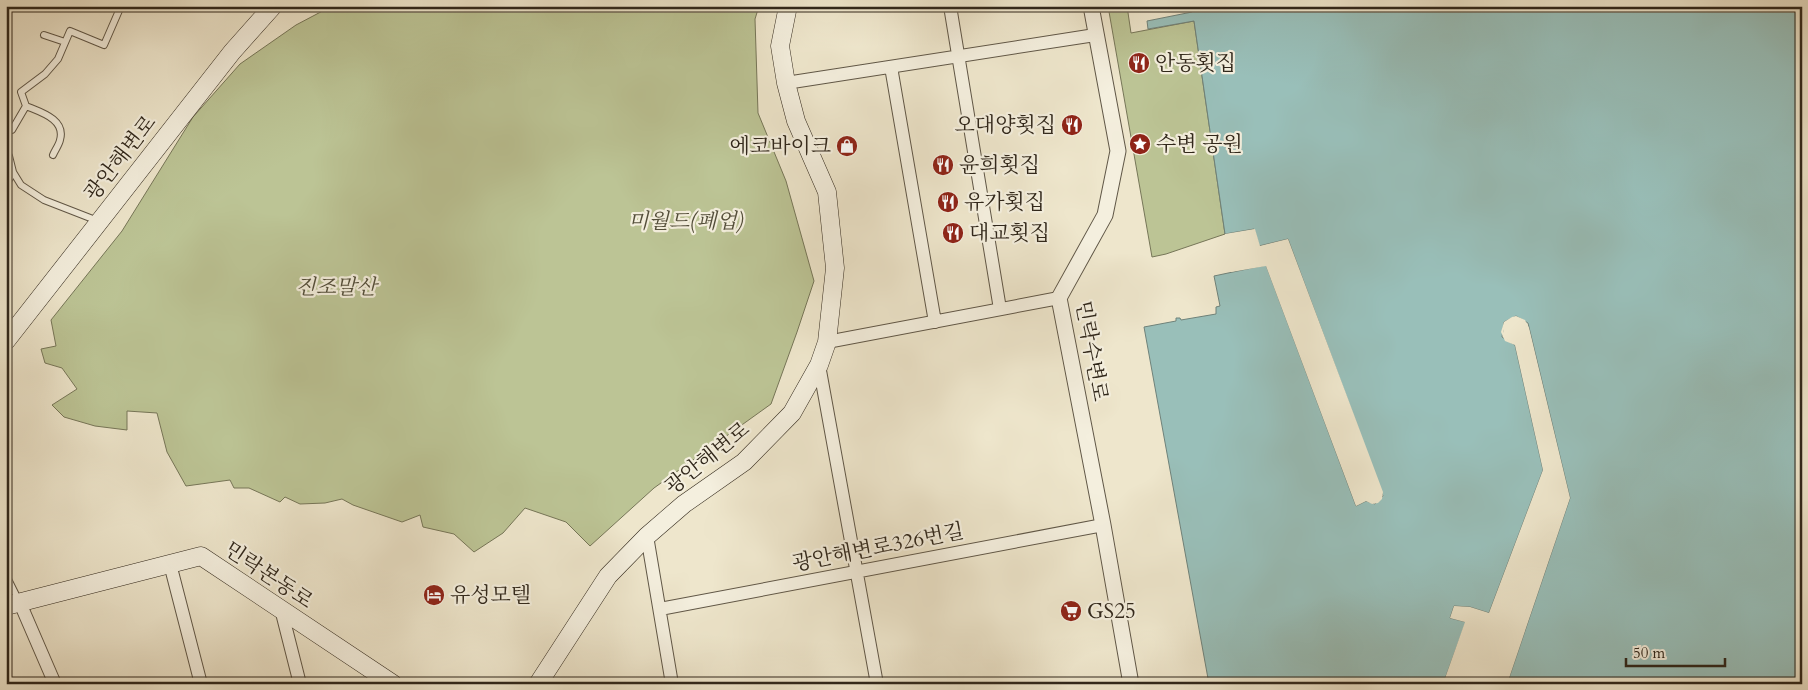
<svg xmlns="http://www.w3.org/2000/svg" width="1808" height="690" font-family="Cardo,'Noto Serif KR',serif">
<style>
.green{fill:#bcc495;stroke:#767658}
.water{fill:#99bfb9;stroke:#6f827a}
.pier{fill:#eee6cc}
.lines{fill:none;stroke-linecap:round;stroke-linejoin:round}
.service-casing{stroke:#605747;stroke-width:8}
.minor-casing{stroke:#605747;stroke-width:14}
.tertiary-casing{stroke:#605747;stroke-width:17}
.secondary-casing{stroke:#30271b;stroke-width:19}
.service{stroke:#f4efde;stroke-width:6}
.minor{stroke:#f4efde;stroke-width:12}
.tertiary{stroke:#f4efde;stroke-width:15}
.secondary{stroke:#f4efde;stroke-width:18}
.labels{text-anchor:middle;stroke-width:4.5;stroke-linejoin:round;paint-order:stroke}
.poi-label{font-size:21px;fill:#30271b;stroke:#f4efde;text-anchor:start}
.street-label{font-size:21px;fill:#30271b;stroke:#f4efde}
.park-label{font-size:21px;font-style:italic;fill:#534e3a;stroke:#f4efde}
</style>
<rect width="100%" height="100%" fill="#eee6cc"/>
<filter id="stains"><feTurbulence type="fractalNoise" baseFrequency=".004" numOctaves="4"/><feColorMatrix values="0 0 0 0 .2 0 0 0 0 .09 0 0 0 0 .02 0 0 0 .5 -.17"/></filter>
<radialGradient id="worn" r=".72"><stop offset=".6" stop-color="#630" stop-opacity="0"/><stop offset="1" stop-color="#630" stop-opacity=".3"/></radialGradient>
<path class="green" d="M332,6H759L755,19L758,113L786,181L814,281L797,332L771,404L654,488L590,546L566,522L525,508L503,533L474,552L454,534L423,527L420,515L402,522L353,505L342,499L325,503L300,504L285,497L280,502L249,488H234L230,480L186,486L167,452L157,413L127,411V430L95,426L64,417L52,405L77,389L62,368L45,363L41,349L56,346L51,320L122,231L193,117L240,64L296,25Z
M1108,6H1127L1131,33L1194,21L1225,234L1166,254L1152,257Z"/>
<path class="water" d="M1191,6H1802V684H1507L1570,498L1528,323L1516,316L1504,322L1502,337L1515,345L1543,470L1489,613L1470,607L1454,606L1450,618L1466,622L1443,684H1209L1144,327L1176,321V318H1180L1181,320L1216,314V307L1220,306L1214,276L1266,265L1356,506L1366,501L1375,504L1383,496L1288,239L1259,246L1254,229L1225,234L1194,21L1148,29L1147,21L1192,12Z"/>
<path class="pier" d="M1255,229L1260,246L1288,239L1383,492L1382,499L1378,503L1372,504L1366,501L1356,506L1266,266L1231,272V270L1265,263L1268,264L1358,503L1366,499L1372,502L1377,501L1380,498V493L1287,242L1259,248L1257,247L1253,232L1225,237V234Z
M1516,316L1525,320L1529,328L1570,498L1507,684H1504L1568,498L1527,328L1523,322L1512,319L1506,324L1503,332L1507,339L1518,344L1546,470L1491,614L1489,615L1470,610L1456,608L1453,616L1467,620L1468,622L1445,684H1443L1465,622L1450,618L1454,606L1470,607L1489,613L1543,470L1515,345L1505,341L1501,332L1504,322L1512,317Z"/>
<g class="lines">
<g class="service-casing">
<path id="service" d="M44,35L65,42
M26,106C40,112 66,119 60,140C59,145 55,150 53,155
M6,132L12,130L26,106L21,92L45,74L58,59L70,31L104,45L121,6
M6,152L9,156L13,172L6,185
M13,172L21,185L44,200L98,221
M6,575L19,601"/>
</g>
<g class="minor-casing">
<path id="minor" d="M950,6L1000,309
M891,67L935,322
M786,83L1095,35
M827,342L1059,298
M819,365L877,684
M647,536L672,684
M170,564L201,684
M20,603L55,684
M281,609L300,684
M660,609L1103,525"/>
</g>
<g class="tertiary-casing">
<path id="tertiary" d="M1091,6L1118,151L1105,215L1059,298L1103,525L1131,684"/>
</g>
<g class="secondary-casing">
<path id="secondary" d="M6,341L232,52L273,6
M6,606L201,556L393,684
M538,684L608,576L647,536L684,504L744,462L792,413L819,365L827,342L835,268L827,192L796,121L786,83L780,46L788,6"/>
</g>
<use href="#service" class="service"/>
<use href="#minor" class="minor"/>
<use href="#tertiary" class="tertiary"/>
<use href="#secondary" class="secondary"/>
</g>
<defs>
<g id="restaurant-disc" transform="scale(1.125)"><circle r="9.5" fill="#8f2418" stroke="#f4efde"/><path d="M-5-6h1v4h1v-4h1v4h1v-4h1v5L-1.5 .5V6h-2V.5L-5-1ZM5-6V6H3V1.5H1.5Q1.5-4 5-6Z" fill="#fff"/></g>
<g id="sight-disc" transform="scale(1.125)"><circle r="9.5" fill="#8f2418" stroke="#f4efde"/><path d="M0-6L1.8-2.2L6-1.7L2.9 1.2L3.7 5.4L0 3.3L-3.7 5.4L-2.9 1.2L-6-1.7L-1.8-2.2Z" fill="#fff"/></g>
<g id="shop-disc" transform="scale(1.125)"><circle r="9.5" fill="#8f2418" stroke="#f4efde"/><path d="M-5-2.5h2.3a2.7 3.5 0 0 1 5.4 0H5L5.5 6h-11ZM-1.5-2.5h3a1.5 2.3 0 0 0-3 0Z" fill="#fff"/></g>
<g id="hotel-disc" transform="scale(1.125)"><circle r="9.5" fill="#8f2418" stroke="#f4efde"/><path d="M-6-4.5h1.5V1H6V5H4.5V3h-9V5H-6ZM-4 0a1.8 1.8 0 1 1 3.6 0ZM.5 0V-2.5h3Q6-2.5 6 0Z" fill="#fff"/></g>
<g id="supermarket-disc" transform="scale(1.125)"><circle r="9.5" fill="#8f2418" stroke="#f4efde"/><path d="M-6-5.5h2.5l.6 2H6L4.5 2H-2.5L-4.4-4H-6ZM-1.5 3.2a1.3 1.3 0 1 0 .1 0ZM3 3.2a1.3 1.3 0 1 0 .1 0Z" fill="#fff"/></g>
</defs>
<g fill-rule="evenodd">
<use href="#restaurant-disc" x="1139" y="63"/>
<use href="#restaurant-disc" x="1072" y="125"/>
<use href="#sight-disc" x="1140" y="144"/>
<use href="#shop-disc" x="847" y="146"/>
<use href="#restaurant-disc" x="943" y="165"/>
<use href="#restaurant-disc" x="948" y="202"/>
<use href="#restaurant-disc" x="953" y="233"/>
<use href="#hotel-disc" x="434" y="595"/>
<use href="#supermarket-disc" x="1071" y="611"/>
</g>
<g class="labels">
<g class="poi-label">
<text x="1155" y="70">안동횟집</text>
<text x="1056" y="132" text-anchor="end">오대양횟집</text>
<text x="1156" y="151">수변 공원</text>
<text x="831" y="153" text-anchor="end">에코바이크</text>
<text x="959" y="172">윤희횟집</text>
<text x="964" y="209">유가횟집</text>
<text x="969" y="240">대교횟집</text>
<text x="450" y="602">유성모텔</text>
<text x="1087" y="618">GS25</text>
</g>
<g class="street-label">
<text transform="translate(120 158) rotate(-52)" y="7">광안해변로</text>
<text transform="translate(1092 351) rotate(80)" y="7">민락수변로</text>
<text transform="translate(707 458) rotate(-39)" y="7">광안해변로</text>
<text transform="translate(878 547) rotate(-11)" y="7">광안해변로326번길</text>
<text transform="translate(269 575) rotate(34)" y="7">민락본동로</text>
</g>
<g class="park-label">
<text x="686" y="228">미월드(폐업)</text>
<text x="336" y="294">진조말산</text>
</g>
</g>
<rect width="1808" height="690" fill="none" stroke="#eee6cc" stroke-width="25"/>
<rect x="8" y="8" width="1793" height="675" fill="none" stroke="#30271b" stroke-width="2.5"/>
<rect x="12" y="12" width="1783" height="665" fill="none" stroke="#30271b"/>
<path d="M1626 658v8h99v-8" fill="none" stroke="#30271b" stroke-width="2.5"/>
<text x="1633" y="658" font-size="15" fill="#30271b" stroke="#f4efde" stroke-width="4" paint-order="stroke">50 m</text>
<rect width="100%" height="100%" filter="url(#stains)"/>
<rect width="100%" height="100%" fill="url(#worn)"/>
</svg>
